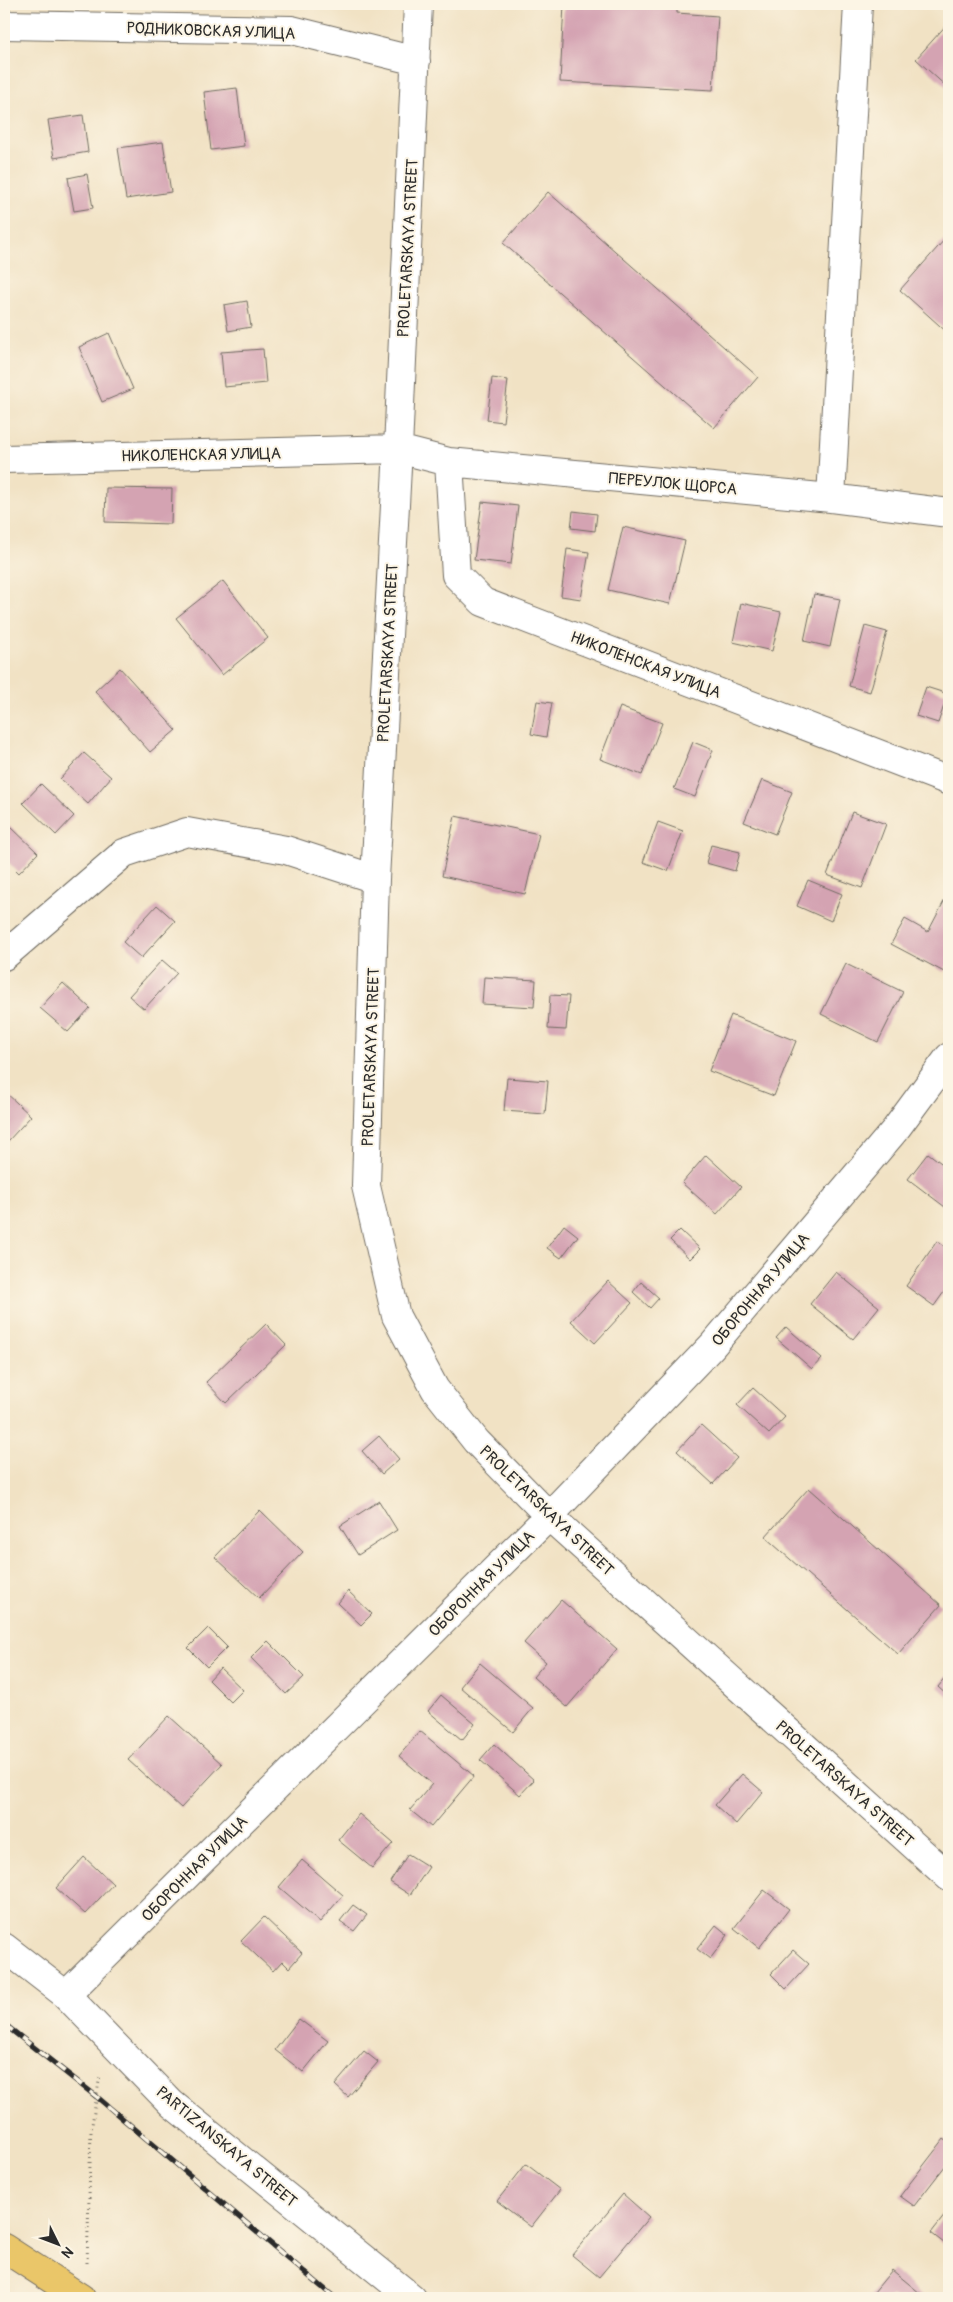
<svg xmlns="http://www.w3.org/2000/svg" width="953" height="2302" font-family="Pangolin,sans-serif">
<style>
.building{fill:#d4a3b2}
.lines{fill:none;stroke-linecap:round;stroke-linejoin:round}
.minor-casing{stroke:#706b61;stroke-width:30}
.major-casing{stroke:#706b61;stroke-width:30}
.path{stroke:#706b61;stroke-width:3;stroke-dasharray:1 4;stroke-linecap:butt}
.minor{stroke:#fff;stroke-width:28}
.major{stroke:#eac669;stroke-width:28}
.rail-casing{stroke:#2b2b2b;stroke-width:5.5}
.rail{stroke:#fcf5e5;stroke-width:4;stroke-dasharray:11;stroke-linecap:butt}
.labels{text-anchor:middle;stroke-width:4;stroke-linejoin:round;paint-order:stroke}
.street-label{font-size:16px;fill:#2b2b2b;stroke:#fcf5e5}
</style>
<rect width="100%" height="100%" fill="#fcf5e5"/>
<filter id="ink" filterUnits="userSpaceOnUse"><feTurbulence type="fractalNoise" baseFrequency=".02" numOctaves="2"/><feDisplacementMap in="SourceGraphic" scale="10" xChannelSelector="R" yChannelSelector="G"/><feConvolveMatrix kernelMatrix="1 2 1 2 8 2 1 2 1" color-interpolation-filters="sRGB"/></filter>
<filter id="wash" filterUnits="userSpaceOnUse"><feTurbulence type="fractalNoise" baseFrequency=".0096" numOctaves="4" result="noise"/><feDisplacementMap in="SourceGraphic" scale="20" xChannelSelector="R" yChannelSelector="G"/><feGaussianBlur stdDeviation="1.12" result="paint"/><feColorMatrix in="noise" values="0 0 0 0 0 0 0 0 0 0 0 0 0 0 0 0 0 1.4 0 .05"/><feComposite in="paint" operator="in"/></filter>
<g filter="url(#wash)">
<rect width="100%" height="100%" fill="#f1e2c4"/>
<g id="blocks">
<path class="building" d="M564,4H677V13L718,16L713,90L560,82Z
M949,22V89L916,59Z
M237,88L244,146L211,150L204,92Z
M83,115L88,152L54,158L48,120Z
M163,142L171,192L126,199L118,148Z
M87,174L93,208L74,211L68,178Z
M548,192L758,377L714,428L503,243Z
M945,239L949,242V334L900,290Z
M247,301L251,327L228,331L224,305Z
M109,333L133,389L102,402L79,347Z
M263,349L266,383L224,387L221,352Z
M492,378L508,380L503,422L487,420Z
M106,488L172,489L171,524L105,522Z
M482,502L518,506L511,564L474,560Z
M573,511L597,514L595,531L571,528Z
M623,527L685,541L670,604L608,590Z
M567,549L589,552L581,599L561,596Z
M223,581L268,638L222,675L176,618Z
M814,594L840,599L830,647L804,641Z
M741,603L781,612L772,651L733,642Z
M865,626L887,632L870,692L849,686Z
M120,668L176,730L150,752L95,691Z
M926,687L948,694L938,723L916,716Z
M537,701L552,703L546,737L531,734Z
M620,707L662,723L642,775L600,759Z
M693,742L713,750L695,797L674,789Z
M84,753L111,777L88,804L60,779Z
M762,780L792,792L775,834L744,822Z
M41,784L74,816L56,835L23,803Z
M852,812L886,824L862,888L827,875Z
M455,816L539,834L525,894L442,876Z
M658,822L683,831L668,871L643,862Z
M10,826L38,853L19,873L4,858V832Z
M711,845L740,852L735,871L706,863Z
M808,880L842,894L831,921L797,906Z
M949,892V962L944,972L891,944L905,919L928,932Z
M157,905L175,921L141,958L123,942Z
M162,960L177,973L144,1009L129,996Z
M846,964L903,992L878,1042L821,1014Z
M484,977L536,980L534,1007L482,1004Z
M63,983L90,1008L68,1032L40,1008Z
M550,995L569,996L566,1030L548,1029Z
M731,1015L796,1041L774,1096L709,1071Z
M507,1078L548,1081L545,1114L504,1111Z
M4,1091L31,1116L8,1141L4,1137Z
M928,1153L949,1169V1210L908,1179Z
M706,1155L741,1187L717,1214L682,1183Z
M564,1225L578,1236L561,1258L547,1248Z
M680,1230L700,1249L690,1259L670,1240Z
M937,1241L949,1250V1285L934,1306L906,1286Z
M836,1272L879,1307L853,1339L810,1304Z
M608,1281L632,1303L595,1343L571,1321Z
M641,1282L659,1298L650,1308L633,1292Z
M266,1324L286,1345L226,1403L206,1382Z
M786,1327L822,1358L812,1369L776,1338Z
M753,1388L785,1417L769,1434L737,1405Z
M701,1425L737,1458L713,1484L677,1451Z
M379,1436L399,1459L382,1474L362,1451Z
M809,1488L941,1605L898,1654L765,1537Z
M379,1501L397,1530L358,1555L340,1526Z
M260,1510L303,1552L259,1598L215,1557Z
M348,1591L372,1614L361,1625L338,1603Z
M561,1600L617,1649L567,1707L533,1677L546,1662L524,1643Z
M208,1628L227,1647L207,1667L188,1648Z
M268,1641L304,1677L286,1694L251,1658Z
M480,1663L533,1708L513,1732L460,1687Z
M220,1668L243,1690L231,1702L209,1680Z
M949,1673V1697L938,1687Z
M441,1695L475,1724L462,1740L428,1711Z
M169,1716L222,1764L181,1808L128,1760Z
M420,1731L474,1776L431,1827L410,1810L432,1784L399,1756Z
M494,1744L534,1780L520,1795L480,1760Z
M742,1774L763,1792L736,1824L715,1805Z
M359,1814L393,1843L372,1868L338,1840Z
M408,1854L429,1867L410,1895L390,1882Z
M84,1857L113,1884L85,1914L56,1888Z
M302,1860L343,1895L320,1922L279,1887Z
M764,1890L789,1909L759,1948L734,1928Z
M353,1905L367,1915L354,1931L340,1921Z
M264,1917L302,1953L289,1968L282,1961L273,1971L241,1941Z
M716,1925L728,1935L710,1959L697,1949Z
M793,1950L809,1964L786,1989L771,1974Z
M299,2019L328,2041L303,2072L275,2050Z
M364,2051L378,2062L348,2097L335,2085Z
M944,2139L949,2143V2161L914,2206L900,2196Z
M526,2164L560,2190L531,2227L497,2201Z
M623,2194L649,2217L599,2277L572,2255Z
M949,2210V2247L931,2233Z
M892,2270L926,2298H869Z"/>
</g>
</g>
<g filter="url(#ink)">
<use href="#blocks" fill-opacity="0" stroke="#706b61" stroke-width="1"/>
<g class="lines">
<g class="minor-casing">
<path id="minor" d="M418,4L398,449L375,879L366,1186L396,1316L435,1389L476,1441L549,1516L949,1877
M4,25L292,30L416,61
M4,459L398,449L449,462L831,498L949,513
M449,462L456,575L483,602L949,781
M831,498L858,4
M4,956L124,853L187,832L286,850L375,879
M4,1947L66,1995L172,2104L412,2298
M66,1995L549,1516L712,1346L895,1130L949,1057"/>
</g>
<g class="major-casing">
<path id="major" d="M4,2248L81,2298"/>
</g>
<path class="path" d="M87,2263L91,2131L100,2075"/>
<use href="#minor" class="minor"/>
<use href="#major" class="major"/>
<g class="rail-casing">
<path id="rail" d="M4,2024L97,2097L335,2298"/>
</g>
<use href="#rail" class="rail"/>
</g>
</g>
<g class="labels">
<g class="street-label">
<text transform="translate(211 30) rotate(2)" y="6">РОДНИКОВСКАЯ УЛИЦА</text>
<text transform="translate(407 248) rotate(-87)" y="6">PROLETARSKAYA STREET</text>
<text transform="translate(201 454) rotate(-1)" y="6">НИКОЛЕНСКАЯ УЛИЦА</text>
<text transform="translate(673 483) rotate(5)" y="6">ПЕРЕУЛОК ЩОРСА</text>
<text transform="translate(387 653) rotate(-87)" y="6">PROLETARSKAYA STREET</text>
<text transform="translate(646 664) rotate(21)" y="6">НИКОЛЕНСКАЯ УЛИЦА</text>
<text transform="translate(370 1057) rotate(-88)" y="6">PROLETARSKAYA STREET</text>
<text transform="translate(760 1289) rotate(-50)" y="6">ОБОРОННАЯ УЛИЦА</text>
<text transform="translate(547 1510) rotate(44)" y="6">PROLETARSKAYA STREET</text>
<text transform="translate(481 1583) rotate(-45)" y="6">ОБОРОННАЯ УЛИЦА</text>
<text transform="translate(845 1783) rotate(42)" y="6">PROLETARSKAYA STREET</text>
<text transform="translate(194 1868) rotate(-45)" y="6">ОБОРОННАЯ УЛИЦА</text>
<text transform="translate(227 2146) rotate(40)" y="6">PARTIZANSKAYA STREET</text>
</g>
</g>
<rect width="953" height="2302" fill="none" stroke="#fcf5e5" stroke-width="20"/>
<g transform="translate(58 2244) rotate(132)" stroke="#fcf5e5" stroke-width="4" paint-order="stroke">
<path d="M0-4L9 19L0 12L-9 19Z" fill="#2b2b2b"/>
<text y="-8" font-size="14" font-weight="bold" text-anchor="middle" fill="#2b2b2b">N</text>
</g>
</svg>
